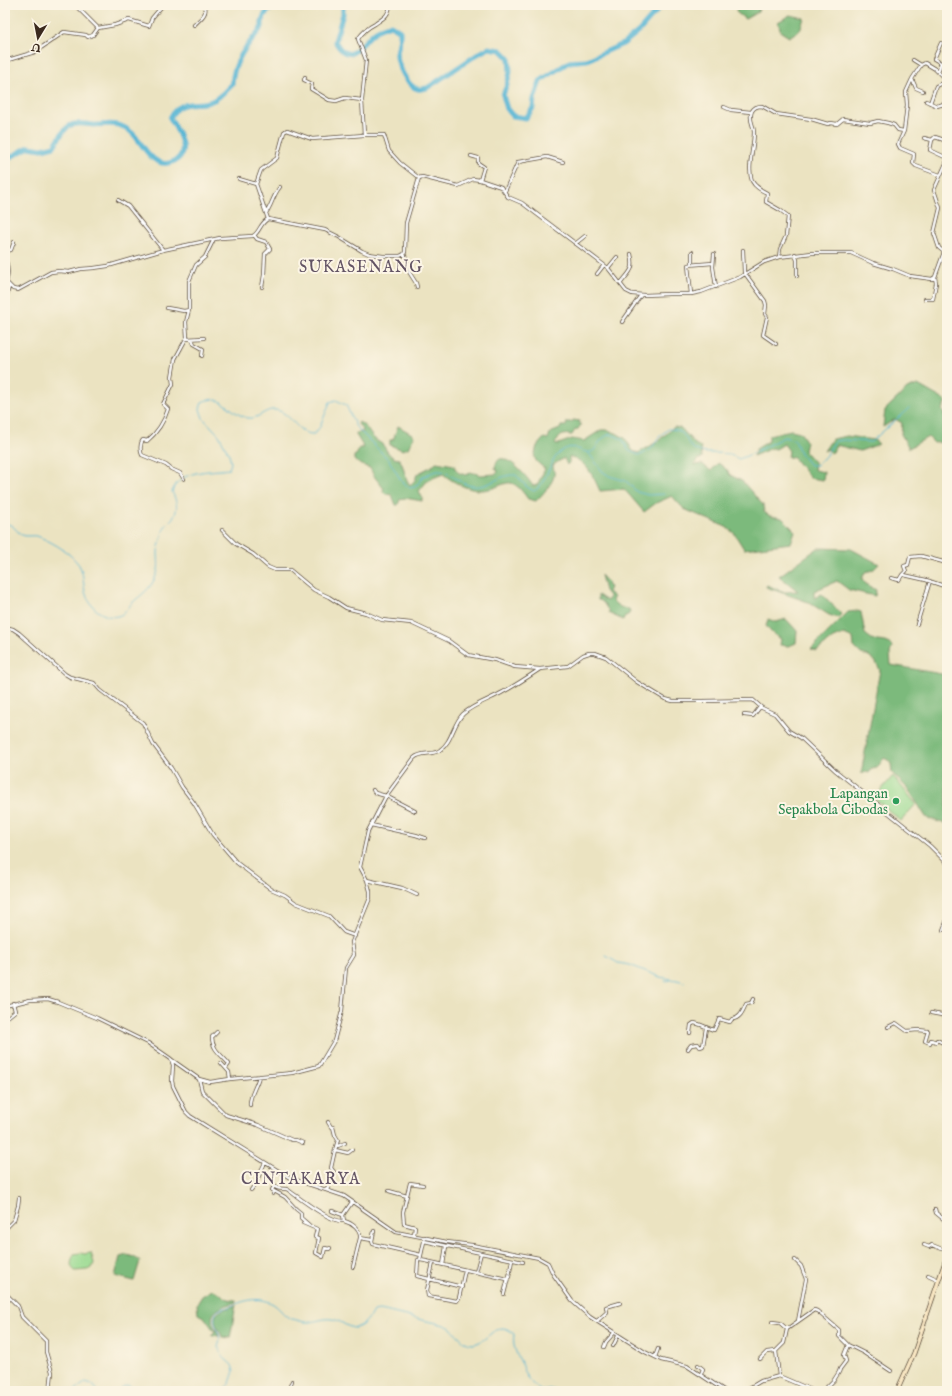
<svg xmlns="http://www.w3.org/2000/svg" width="952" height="1396" font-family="'IM FELL English',serif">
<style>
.green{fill:#9ada91;stroke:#6a8258}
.forest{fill:#7bba7b;stroke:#5b724c}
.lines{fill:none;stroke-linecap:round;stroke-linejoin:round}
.stream{stroke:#56b5d4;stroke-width:1}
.river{stroke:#56b5d4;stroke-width:5}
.street-casing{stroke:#554636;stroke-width:4}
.secondary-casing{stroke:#554636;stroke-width:5}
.street{stroke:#fff;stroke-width:2.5}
.secondary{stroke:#f9e7c3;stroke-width:3.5}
.leisure-dot{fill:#2e9e5b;stroke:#fcf5e5;stroke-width:1.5}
.labels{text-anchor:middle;stroke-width:4;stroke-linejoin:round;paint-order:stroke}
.leisure-label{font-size:14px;fill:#27864d;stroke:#fcf5e5;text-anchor:end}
.quarter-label{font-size:16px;letter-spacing:1px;fill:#625364;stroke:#fcf5e5}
</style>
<rect width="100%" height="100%" fill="#fcf5e5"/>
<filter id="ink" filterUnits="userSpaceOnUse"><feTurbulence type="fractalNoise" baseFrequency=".025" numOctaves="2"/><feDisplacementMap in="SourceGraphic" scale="8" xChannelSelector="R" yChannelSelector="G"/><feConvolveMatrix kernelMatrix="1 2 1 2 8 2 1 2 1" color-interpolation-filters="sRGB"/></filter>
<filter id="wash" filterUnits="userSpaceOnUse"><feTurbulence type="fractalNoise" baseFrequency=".012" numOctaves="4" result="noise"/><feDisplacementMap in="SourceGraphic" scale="16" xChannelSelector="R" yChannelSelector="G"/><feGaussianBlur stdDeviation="0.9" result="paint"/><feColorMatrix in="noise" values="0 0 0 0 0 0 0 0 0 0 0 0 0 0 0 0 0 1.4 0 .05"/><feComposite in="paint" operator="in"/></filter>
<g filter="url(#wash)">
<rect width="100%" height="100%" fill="#ebe3c1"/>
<path class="green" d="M893,776L916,804L901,821L874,798Z
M80,1253L85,1254L91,1253L94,1263L92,1268L87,1270L75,1271C69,1266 71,1261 74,1254Z"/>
<path class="forest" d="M737,5H760L758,12L745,19L736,12Z
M790,15L804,18L800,30L789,37L781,32L778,22Z
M918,385L946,401L942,409L944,415H947V448L945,442L934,443L928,437L909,448L901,434L902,423L895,419L883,427L885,410L907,389Z
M573,420L580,421L579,423L581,425L577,430H575L572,435C569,435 566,434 563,435C558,437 558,441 555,443L556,445L572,439L584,441L601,430H607L616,433L625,438L633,451L638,453L657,442L674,427L681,428L694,443L701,448L702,458L697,460L694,465L702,464L711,471L718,463L726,469L730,475L742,481L763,505L764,512L770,516L782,518L795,531L791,543L744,549L734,533L726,527L684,509L672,496L656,503L644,512L624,489L600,491C594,478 586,459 569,457V463L567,465L564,458L553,465C553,468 555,472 554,475C554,482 541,496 536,501L528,499C507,469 506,490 480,490C467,490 453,482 443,474L428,480L419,491L422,497V501L405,498L400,499L398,505H396L392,495L386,494L382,491L384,489L374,476L370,468L361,465L354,460V456L357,454L359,448H364L356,435V433L363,432L362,429L358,424L359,422C369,428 368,433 375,439C377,441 381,443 383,445C387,451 391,459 399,459C405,466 403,476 410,485L415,480L417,474L434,465L436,462L454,465C456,472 459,474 467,475L470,472L481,475L496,474L498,472L495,468C499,442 528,478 533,486L537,485L545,469L537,462L534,457L537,446L544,438L548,439L550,433L560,429L561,426H566L567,422H572Z
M398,426L412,434L414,437L408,448L403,450L390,445V440H393Z
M791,430L800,432L806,441L804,451L815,463L814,470L824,472L823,480L810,478L794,458L788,457L789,451L784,444L776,449L772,448L753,456L756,449L769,441V435Z
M847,436L874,440L879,444L860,451L836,445L833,452L830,453L828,449L824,451L832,439Z
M818,548L851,549L879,564L873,570L865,572L862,579L867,585L876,590L875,596L849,590L837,581L814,591V598L822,594L841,614L838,618L829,615L808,602L766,587L767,585L784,592L798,591L779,576Z
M601,575L608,583L607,585L610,587L608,592L614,597L612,600C616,605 622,609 629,609L630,611L629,614L624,617L623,620L608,613L609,611C605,607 604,600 598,600V595L607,601L609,598V596L605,591Z
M857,611L861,612L865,634C868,636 871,639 874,640C880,643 887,639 892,647L890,653L891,665L947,675V823C939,824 935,819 928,819V818L926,817L908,789L892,773L891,764L888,760L884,758L877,768L872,769L869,773L866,772L861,774L880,670L875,661L869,656L861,654L854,647L853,638L844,634L833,638L817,651L811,649L848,612Z
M768,619L776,622L786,619L797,631L796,643L789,646L780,645L781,639L772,633L766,626Z
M127,1255L134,1257L140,1261L134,1281L115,1276L120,1257Z
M212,1290C222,1291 223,1301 236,1300V1302C226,1306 208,1309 213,1324C214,1328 218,1332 219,1336L211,1335L215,1332L205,1318L198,1314L197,1304L202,1296Z
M236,1305L230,1338L222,1337C221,1332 216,1327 215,1322C213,1310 227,1309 236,1305Z"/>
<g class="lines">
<path class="stream" d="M588,452L602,471L609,476L626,481L637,492L648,495L664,494
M5,524C14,523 15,531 22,535C26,537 32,535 37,536C50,541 65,549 75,560C88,572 79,589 91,604C98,614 114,622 125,612C128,610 129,606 132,603C143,593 149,591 156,576C160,568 158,561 158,552C158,548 160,544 161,540C162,537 162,532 164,529C165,525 169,522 172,519C179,510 177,501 172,492C180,469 209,472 229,469L231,463L229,454L219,435L203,418L200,409L202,402C222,392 230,414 248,418C259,420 265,408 276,410C292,413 297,435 314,434L320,427L330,402L336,400L346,405L356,427L389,460L402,482L410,488L415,487C418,485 420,480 422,478C425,475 433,472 436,471C448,469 459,484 472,486C489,489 500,473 516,475L527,487L534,491C546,485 549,462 559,453C574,440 580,454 591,452C598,450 597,438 611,434L622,439L629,451L639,455L643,454L652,448L658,438L668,429C690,429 683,444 696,450C705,455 717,452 727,454C731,455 735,457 739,459L749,455L784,437L795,440L800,453L810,465H817L826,455L835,441L843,440L871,442L909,408
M606,956L618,963L630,965L660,977L677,980L684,982
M665,981L671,980
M74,1391L86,1382L92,1384L98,1391
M119,1391L124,1386L128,1385L132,1387L134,1391
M222,1391L230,1383L234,1371L232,1365L224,1358L218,1347C225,1332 209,1325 216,1313C218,1309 225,1308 229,1307C244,1300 262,1295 276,1306C282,1311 285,1317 292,1319C298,1320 305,1323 311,1322C317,1321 324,1318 332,1319C340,1320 346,1327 354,1328C363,1327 369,1319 373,1311L380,1310L389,1312C400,1315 411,1317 422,1320C431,1322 441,1323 449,1327C457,1332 462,1343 471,1344C488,1345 496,1316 514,1334C512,1347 517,1355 523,1366C524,1368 523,1370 524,1372C527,1379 535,1387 541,1391L549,1389L560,1391"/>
<path class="river" d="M284,5C295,6 307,14 317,5
M343,5V14L335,41C351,70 361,41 376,31C380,28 386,27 391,25L400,31C401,40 398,45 397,53C396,62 407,87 418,89C420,90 424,88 427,88L478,54L489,48L501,50L509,58L510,72L507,85L503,95L507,109L513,116L526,118L533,108L534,99L540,81L569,62L587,60L623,44L639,31L662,5
M5,160L29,147L42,149L54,146C58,140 63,130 69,126C76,122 85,124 93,125C108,125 119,121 131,132C141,140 145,155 157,161C163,164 166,164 172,162C193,155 177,130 170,118C179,99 193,106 209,102C219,99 225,91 232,84C233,61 248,44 262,27C261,15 268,10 277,5"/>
</g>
</g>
<g filter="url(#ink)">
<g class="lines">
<g class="street-casing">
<path id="street" d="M75,5L98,28
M194,25C200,19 209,13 204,5
M913,60L921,65L925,63L935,69L947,81
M921,65L912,79L916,88L923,91
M5,71L8,60L35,52L64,32L86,35L88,37L93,35L98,28L115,25L129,20L149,26L152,18L163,5
M938,72L941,63L934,59L941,43
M305,77L304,80L312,84L311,89L329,100L336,101L345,98L362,100
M912,79L906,92L907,105L904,131L898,144L900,148L914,154L913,163L916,166L940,175
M926,101L937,106L947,103
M930,103L936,86L942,83L945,79
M724,107L731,110L751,112
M364,135L362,100L366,60L358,39C362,33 369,27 375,24C383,18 389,16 390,5
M924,138L932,140L935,137L947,141
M932,140L930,150L947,158
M471,156L478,158V163L484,167L480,180
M239,179L256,184
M505,191L518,162L547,157L563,162
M118,200L128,206L163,250
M266,213C272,205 273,195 280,187
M268,219L256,184L261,170L277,158L284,132L287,130L312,139L364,135H384L389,151L400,163L419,178
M254,235L257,239L266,242L270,249L265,254L264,275L262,287
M575,244L585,236
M743,250L744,272L765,301L766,305L765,314L767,317L763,335L776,344
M5,251L11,250L14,242
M692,252V263
M944,252L939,248L934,233L940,208L934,190L947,161
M404,254L409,263V272L416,283L417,287
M714,254L713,267L716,287
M795,254L797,260V276
M779,257L780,249L786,236L788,216L780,210L766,202L767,193C761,190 755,187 752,181C747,167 754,148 754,132C754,125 748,120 752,111C754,107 758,106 762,106L776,114L811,119L828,124L831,123L837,124L843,119L870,123L878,121L888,123L894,125L898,130L904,131
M5,258C8,266 9,274 6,282
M608,268L617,257
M597,274L604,265
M5,281L13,289L18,290L51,272L59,271L69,272L81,269L94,268L108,266L163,250L220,238L253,236C260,232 260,223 268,219L325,230L339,237L362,251L369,254L383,256H400L404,254L405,252L406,223L419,178L422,177L458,186L473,179L480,180L501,187L508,197L522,203L608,268L626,291L632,294L644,295L669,294H691L701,292L740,277L764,262L779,257L812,253H851L873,263L893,269L910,276L932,279L935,277L944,252L947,251
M621,283C630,271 635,270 631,254
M691,294L688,265L713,263
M925,299H933L936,283L935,277
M5,302L9,287
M167,308L184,311L189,310
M622,322L641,295
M186,339L204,338
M192,339L194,344L203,349L202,356
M184,479L180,473L171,469L166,465L142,455C140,451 140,443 143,440L147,441C158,432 164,422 168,409L163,404L173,384L172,377L175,359L187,337L186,322L189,310V281L196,265L205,257L213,241
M222,530L236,544L253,554L268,567L275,570H290L314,590L329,597L346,608L366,613L382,620L411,623L449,641L468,655L495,660L515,667L540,669L568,666L583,655L589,653H595L606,657L637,682L665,699L673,701H703L753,700L762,708L775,714L789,731L801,738L836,771L930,846L947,863
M902,575L906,571L904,566L908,565L910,557L921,556L947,563
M891,578L899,580L902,575H904L926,580L947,587
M917,624L930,581
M5,627L13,629L19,633L65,674L70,677L94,683L100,690L143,723L153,744L171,768L182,787L194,803L213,835L237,863L271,889L285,895L296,903L329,916L344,932L355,936
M744,715L753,716L760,707
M373,790L375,793L386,796L415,811
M371,825L416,835L425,838
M367,880L402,888L417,895
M943,930L947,920
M5,1006L30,1000L48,999L58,1002L97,1018L148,1043L171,1059L173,1065L172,1081L173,1086L186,1112L190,1116L290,1178L344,1196L396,1232L447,1242L472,1245L539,1258L548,1263L553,1274L572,1301L590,1317L645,1352L661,1360L687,1366L725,1391
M931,1013L947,1016
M5,1019L15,1011L13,1003
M888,1027L896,1023L907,1031L918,1030L928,1031L925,1041L930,1043L931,1040L936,1042L937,1040L947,1045
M217,1032L212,1037C212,1050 222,1055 229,1064L226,1068
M690,1033L691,1025L694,1023C701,1024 707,1028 714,1030L719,1019L730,1022L732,1019C740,1019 743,1011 746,1004L751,1003L753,999
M688,1049L691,1045L698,1044L700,1047L703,1046L706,1028
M172,1060L199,1079L210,1082L230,1079L292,1073L319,1066L334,1041L342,1011L346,968L354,955L352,942L370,898V891L367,880L360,867L368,831L386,796L414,758C422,751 432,756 440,750C452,742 453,724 463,714C474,704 491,699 503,692C516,685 528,677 540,669
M221,1063L229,1072L230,1079
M199,1079L202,1091L226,1115L258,1125L292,1140H296L303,1143
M250,1105C249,1096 257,1086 259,1076
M328,1122L331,1127H333L335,1135L338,1140L335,1150
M338,1146L345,1143
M251,1190C258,1182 259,1173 265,1163
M327,1190L334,1172L331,1168L335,1150L348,1153L352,1150
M274,1191L272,1190L274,1186C278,1190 281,1188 286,1189C288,1189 289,1191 291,1192C302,1200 331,1223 344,1221
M389,1191L407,1196
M273,1194L274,1191L285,1197L296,1209L301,1213V1218L309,1225
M935,1209L936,1213L947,1222
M332,1211L343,1215L352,1202
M343,1215L344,1221C352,1223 361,1230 360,1238L372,1240
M303,1223L317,1229L315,1237L319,1238L316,1253L323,1257L325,1248L329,1249L330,1248
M5,1229L14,1220L18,1206L19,1198
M374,1231L372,1241L373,1244L421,1255
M414,1235L415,1227L404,1224L403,1212L410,1183L423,1185
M425,1237L420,1260L426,1261L507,1279L509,1277L512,1260
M424,1241L523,1262
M924,1245L929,1247L932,1245L947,1251
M420,1260H418L417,1276L462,1287
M795,1260L801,1266L806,1279L798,1321
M433,1263L427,1290L428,1296L457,1301L459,1298L465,1270
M443,1265L446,1246
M353,1267L360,1238
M476,1272L481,1253
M928,1275L939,1280
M5,1293L18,1306L22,1317L46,1341V1352L52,1372L50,1391
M504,1294L508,1278
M597,1321L607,1312L606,1307L620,1303
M772,1322L780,1323L787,1329
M613,1346L618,1336
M604,1347L606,1342L614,1333
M655,1357L658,1349
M760,1359L767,1352L776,1351
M698,1365L703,1369L701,1374
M779,1376L776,1351L784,1343L787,1329L814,1310L817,1311L839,1330V1336L848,1345L864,1353L891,1371
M288,1391L292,1381
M744,1391L761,1381L779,1376L814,1391
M823,1391L834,1380L839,1372L840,1369L846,1361L844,1355L848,1345
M910,1391V1390"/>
</g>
<g class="secondary-casing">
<path id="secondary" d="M897,1391L914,1353L947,1256"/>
</g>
<use href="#street" class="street"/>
<use href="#secondary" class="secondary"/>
</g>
</g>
<circle class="leisure-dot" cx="896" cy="801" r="4"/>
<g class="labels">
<g class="leisure-label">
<text x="888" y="798">Lapangan<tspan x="888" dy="16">Sepakbola Cibodas</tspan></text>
</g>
<g class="quarter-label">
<text x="361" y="272">SUKASENANG</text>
<text x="301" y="1184">CINTAKARYA</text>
</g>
</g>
<rect width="952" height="1396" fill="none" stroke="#fcf5e5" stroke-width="20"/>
<g transform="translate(38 38) rotate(190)" stroke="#fcf5e5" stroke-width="3" paint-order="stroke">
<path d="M0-3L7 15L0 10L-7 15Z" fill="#3b2a1e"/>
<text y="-6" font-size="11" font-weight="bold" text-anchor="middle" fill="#3b2a1e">U</text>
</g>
</svg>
